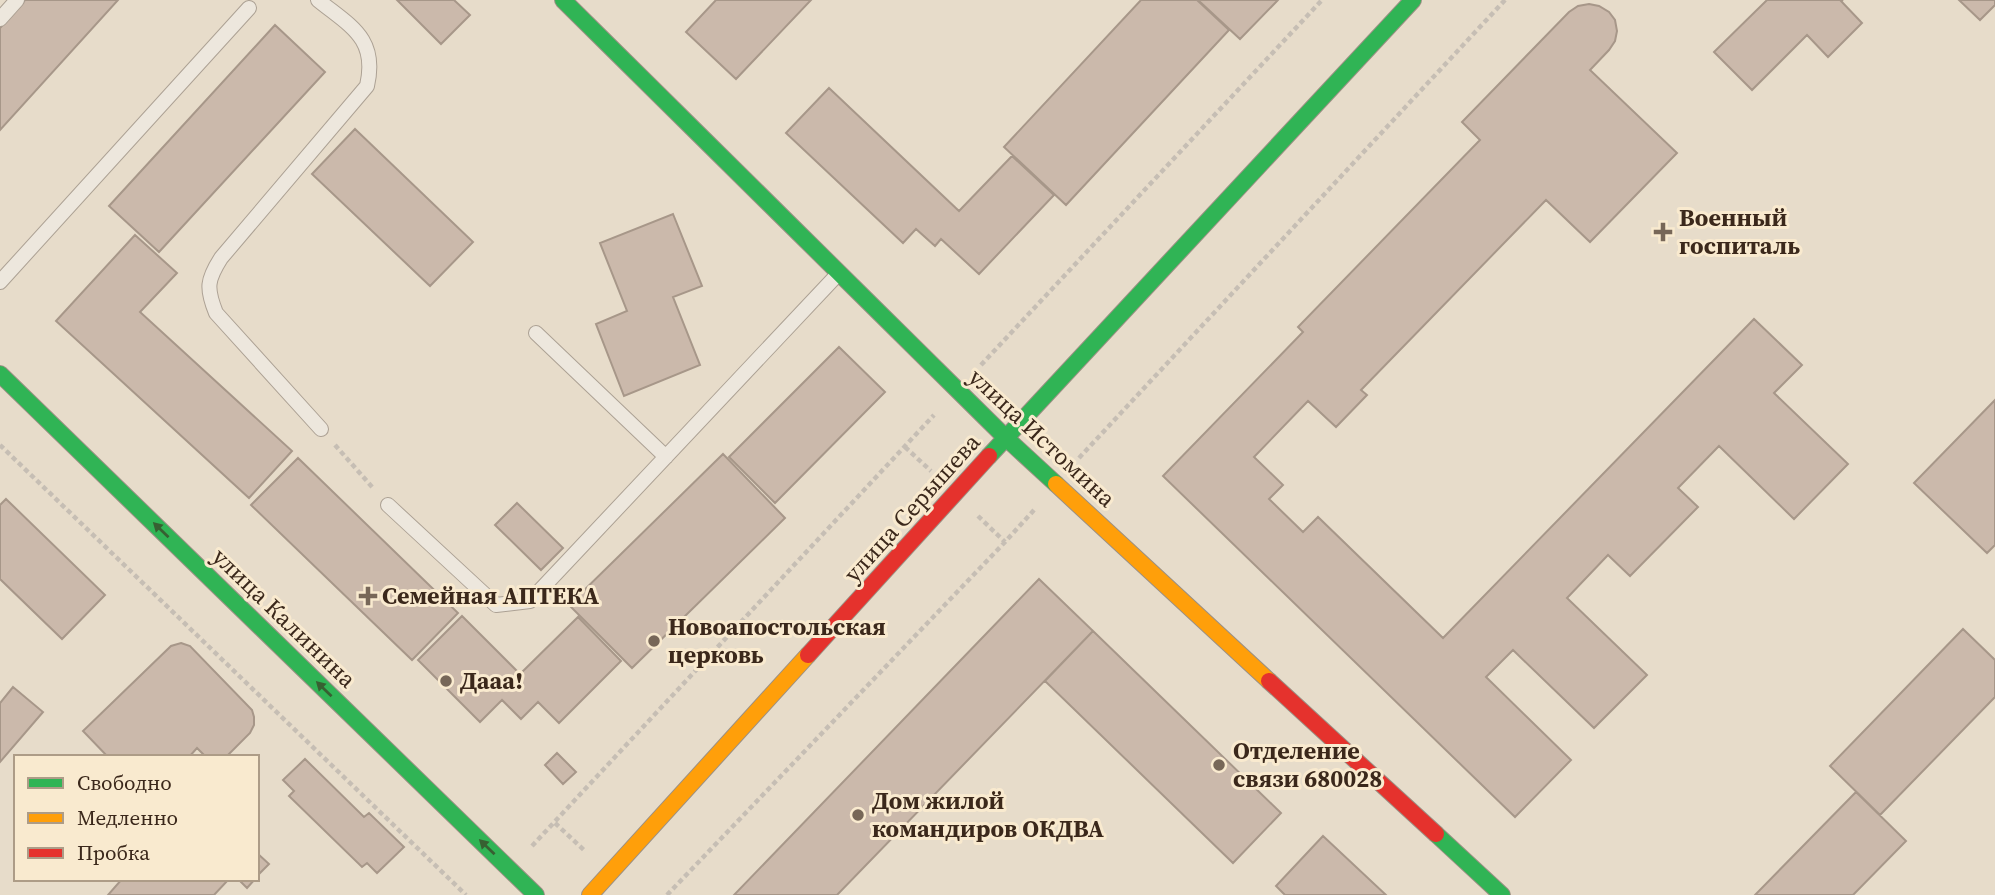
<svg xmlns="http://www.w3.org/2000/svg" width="1995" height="895" font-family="'Source Serif 4',serif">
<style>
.building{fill:#cbb9ab;stroke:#a79789;stroke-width:2}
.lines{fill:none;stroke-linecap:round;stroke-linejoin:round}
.lane-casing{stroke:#aca194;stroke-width:16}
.fast-casing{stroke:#9b9084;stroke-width:18}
.slow-casing{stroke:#9b9084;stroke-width:18}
.jam-casing{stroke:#9b9084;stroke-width:18}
.path{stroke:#c6beb4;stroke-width:4.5;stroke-dasharray:5 3.5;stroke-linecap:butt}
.lane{stroke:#ede7dd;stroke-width:14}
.fast{stroke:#30b455;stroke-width:16}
.slow{stroke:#ff9f0a;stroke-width:16}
.jam{stroke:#e5322d;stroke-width:16}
.oneway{fill:#376032}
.poi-dot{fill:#776758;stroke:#f9eacf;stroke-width:2.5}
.labels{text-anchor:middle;stroke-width:6;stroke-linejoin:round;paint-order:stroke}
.poi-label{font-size:24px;font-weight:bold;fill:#3b281b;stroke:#f9eacf;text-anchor:start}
.street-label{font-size:24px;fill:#3b281b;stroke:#f9eacf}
</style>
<rect width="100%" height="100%" fill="#e7dcca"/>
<path class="building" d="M25,0H118L0,130V28Z
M397,0H454L470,15L441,44Z
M716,0H811L736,79L686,32Z
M1141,0H1197L1229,30L1066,205L1004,147Z
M1198,0H1278L1240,39Z
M1767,0H1843L1841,1L1862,23L1828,57L1807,35L1752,90L1714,52Z
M1959,0H1995V5L1980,20Z
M1589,4L1599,6L1609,12L1615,20L1617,31L1615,41L1609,50L1590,70L1677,153L1590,242L1546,200L1361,390L1367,395L1336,427L1308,401L1254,457L1283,485L1269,499L1303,532L1318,517L1443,638L1754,319L1802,365L1774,393L1848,464L1794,519L1719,446L1678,488L1698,507L1630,576L1608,555L1567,598L1647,675L1594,728L1513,650L1486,677L1571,760L1515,817L1163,476L1303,332L1298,327L1480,140L1462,122L1569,12L1578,6Z
M275,25L325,72L159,252L109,206Z
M829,88L959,211L1012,156L1054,195L979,274L941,239L935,246L916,229L903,243L786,133Z
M355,129L473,242L430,286L312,174Z
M673,214L702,286L673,297L700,365L624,396L596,324L627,311L600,243Z
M135,235L177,273L140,312L292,451L249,498L56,321Z
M839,347L885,392L775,503L729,457Z
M1995,400V545L1987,553L1914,483Z
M723,454L785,518L632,668L569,605Z
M298,458L458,613L412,660L251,505Z
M6,499L105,595L62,639L0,579V505Z
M517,503L563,548L541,570L495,525Z
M1039,579L1093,631L837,895H734Z
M462,616L520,674L578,617L621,661L559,723L538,702L521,719L502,700L480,722L418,660Z
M1963,629L1995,660V697L1880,815L1830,766Z
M1093,631L1281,813L1233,863L1045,681Z
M181,643L190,646L252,710L254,717V725L250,733L226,757H206L197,748L189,757H108L83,731L171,646Z
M13,687L43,712L0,762V703Z
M557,753L576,772L563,784L545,765Z
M305,759L364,817L369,813L404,847L377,873L367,863L362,867L289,796L294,791L283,780Z
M1856,792L1906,841L1853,895H1755Z
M1323,836L1386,895H1285L1276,886Z
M257,853L269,864L257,876Z
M122,879H229L214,895H108Z
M238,879H255L247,888Z"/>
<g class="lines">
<g class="lane-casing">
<path id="lane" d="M318,0C350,26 378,38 367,86L221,258C207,280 206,288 216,313L321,429
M0,19L17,0
M0,282L249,8
M536,333L666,457
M388,505L496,605L530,601L838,274"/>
</g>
<g class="fast-casing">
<path id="fast" d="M563,0L1006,438L1056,484
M0,374L536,895
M989,456L1413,0
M1436,834L1502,895"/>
</g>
<g class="slow-casing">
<path id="slow" d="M1056,484L1269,681
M590,895L808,655"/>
</g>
<g class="jam-casing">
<path id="jam" d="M808,655L989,456
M1269,681L1436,834"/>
</g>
<path class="path" d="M981,365L1322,0
M0,445L466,895
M335,445L373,488
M905,447L931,471
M1079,458L1505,0
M978,516L1005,542
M555,823L585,851
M532,846L934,415
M667,895L1005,542L1034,510"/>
<use href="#lane" class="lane"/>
<use href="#fast" class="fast"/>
<use href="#slow" class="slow"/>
<use href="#jam" class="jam"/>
</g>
<defs><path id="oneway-solid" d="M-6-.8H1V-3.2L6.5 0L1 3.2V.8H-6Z" transform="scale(1.75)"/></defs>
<g class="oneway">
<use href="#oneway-solid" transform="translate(161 530) rotate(-136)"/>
<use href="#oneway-solid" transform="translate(324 689) rotate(-136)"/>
<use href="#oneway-solid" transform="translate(487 847) rotate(-136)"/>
</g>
<g class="poi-dot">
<path d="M1659.5 221.5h7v7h7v7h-7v7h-7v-7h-7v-7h7z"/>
<path d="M364.5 585.5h7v7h7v7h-7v7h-7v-7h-7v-7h7z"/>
<circle cx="654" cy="641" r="7"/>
<circle cx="446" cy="681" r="7"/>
<circle cx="1219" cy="765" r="7"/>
<circle cx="858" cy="815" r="7"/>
</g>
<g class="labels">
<g class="poi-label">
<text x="1679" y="226">Военный<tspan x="1679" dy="28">госпиталь</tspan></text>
<text x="382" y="604">Семейная АПТЕКА</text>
<text x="668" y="635">Новоапостольская<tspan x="668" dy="28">церковь</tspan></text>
<text x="460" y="689">Дааа!</text>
<text x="1233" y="759">Отделение<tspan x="1233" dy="28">связи 680028</tspan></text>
<text x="872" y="809">Дом жилой<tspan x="872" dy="28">командиров ОКДВА</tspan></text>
</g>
<g class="street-label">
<text transform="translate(1042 438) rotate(43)" y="8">улица Истомина</text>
<text transform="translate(912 508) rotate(-48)" y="8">улица Серышева</text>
<text transform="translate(284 618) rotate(44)" y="8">улица Калинина</text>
</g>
</g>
<rect x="14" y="755" width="245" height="126" fill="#f9eacf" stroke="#ad9c87" stroke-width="2"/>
<rect x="28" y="778" width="35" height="10" fill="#30b455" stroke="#ad9c87" stroke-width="2"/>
<text x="77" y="790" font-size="21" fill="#3b281b">Свободно</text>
<rect x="28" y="813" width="35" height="10" fill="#ff9f0a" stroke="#ad9c87" stroke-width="2"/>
<text x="77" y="825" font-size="21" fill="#3b281b">Медленно</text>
<rect x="28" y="848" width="35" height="10" fill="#e5322d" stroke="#ad9c87" stroke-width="2"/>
<text x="77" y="860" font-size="21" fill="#3b281b">Пробка</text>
</svg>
